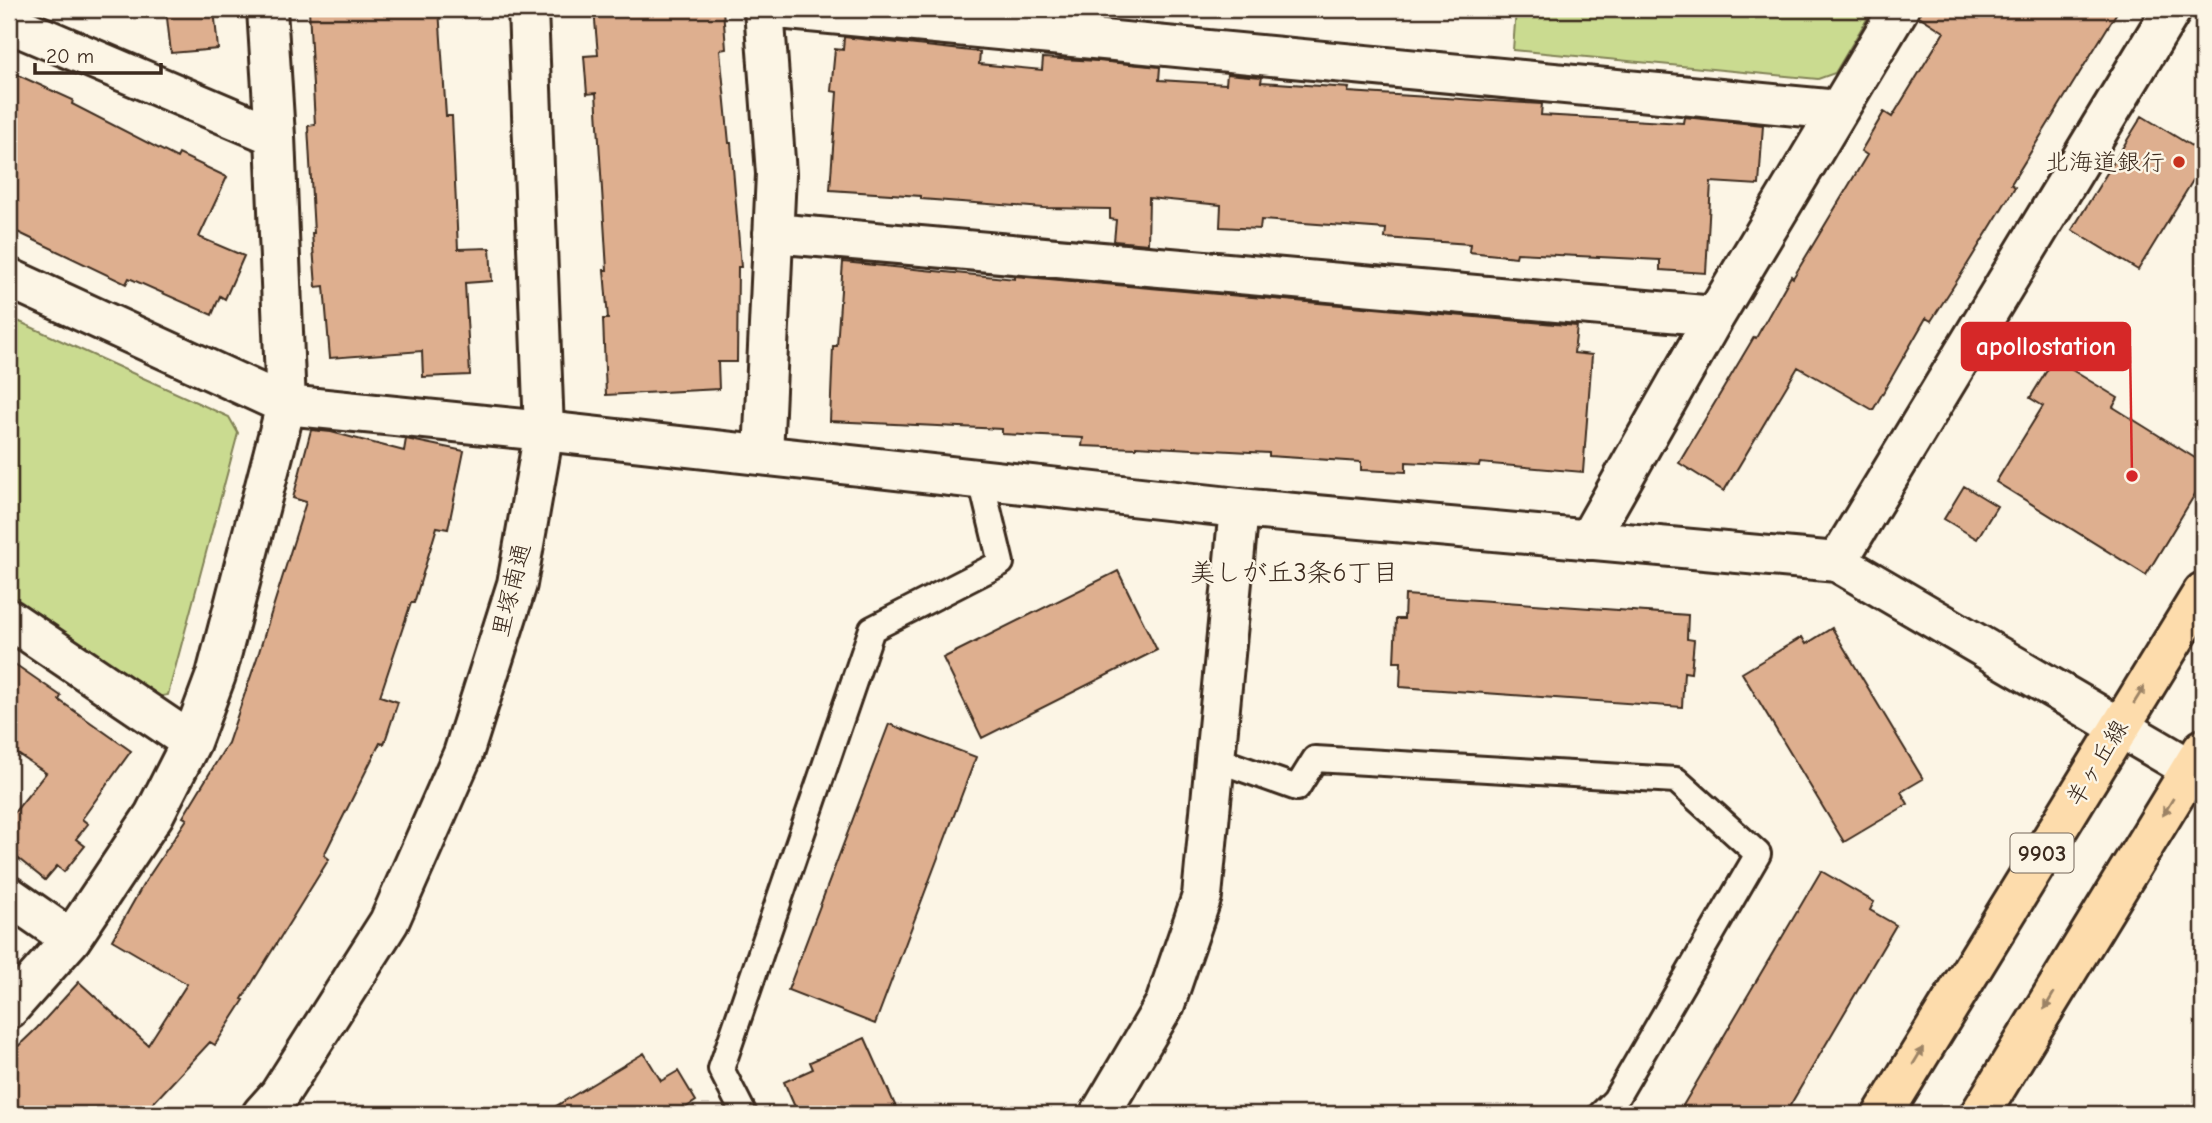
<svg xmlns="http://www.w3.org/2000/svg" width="2212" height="1123" font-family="'Comic Neue','Klee One',sans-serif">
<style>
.green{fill:#cadb90;stroke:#828257;stroke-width:2}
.building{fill:#deaf8f;stroke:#3b2a1e;stroke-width:2}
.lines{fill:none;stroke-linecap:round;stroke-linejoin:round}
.service-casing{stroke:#3b2a1e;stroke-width:30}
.minor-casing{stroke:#3b2a1e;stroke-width:44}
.tertiary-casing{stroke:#3b2a1e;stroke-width:44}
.primary-casing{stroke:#3b2a1e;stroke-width:44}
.service{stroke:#fcf5e5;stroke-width:24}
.minor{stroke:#fcf5e5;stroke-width:38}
.tertiary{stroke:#fcf5e5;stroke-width:38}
.primary{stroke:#fddcac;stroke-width:38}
.oneway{fill:#9c8365}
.poi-dot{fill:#c8321e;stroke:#fcf5e5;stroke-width:2.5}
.labels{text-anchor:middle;stroke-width:5;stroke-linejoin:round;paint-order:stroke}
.shield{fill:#fcf5e5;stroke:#75675a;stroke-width:2}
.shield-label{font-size:23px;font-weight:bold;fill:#3b2a1e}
.poi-label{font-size:24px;fill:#3b2a1e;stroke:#fcf5e5;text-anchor:end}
.street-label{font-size:24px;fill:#3b2a1e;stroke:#fcf5e5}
.neighbourhood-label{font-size:26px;fill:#3b2a1e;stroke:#fcf5e5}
.leader{fill:none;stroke:#d62828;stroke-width:2.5}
.callout-dot{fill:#d62828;stroke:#fcf5e5;stroke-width:2.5}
.callout{fill:#d62828;stroke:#d62828;stroke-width:2.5}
.callout-label{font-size:26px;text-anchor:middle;font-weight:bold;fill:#fff}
</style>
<rect width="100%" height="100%" fill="#fcf5e5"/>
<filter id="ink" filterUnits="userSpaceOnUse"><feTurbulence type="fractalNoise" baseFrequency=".0143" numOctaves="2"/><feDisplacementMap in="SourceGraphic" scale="14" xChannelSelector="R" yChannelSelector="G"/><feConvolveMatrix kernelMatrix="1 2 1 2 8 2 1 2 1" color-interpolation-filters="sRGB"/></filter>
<g filter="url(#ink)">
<path class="green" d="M1516,9H1873L1835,73L1818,79L1513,50Z
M9,317L229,417L238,433L168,695L151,698L9,603Z"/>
<path class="building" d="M166,9H214L218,49L171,53Z
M309,9H439L446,116H452L458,249L490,248L492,281L465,283L470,375L423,377L422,351L330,358L324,286L316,287L312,233H314L308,126L315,125Z
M594,9H723L726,49L720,50L729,143H731L741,267H738L737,362H718L719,389L606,395L603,319H608L604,270H607L596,93L587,94L584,56L598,55Z
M1921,9H2119L2011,184L2015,187L1962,273L1931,321L1926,318L1873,410L1798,367L1724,491L1679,463L1754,337L1756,338L1791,276L1793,278L1867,155L1861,151L1884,112L1892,117L1944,32L1919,16Z
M844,37L980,52L979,64L1042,70L1043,58L1098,61L1160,67L1159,80L1226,84L1227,74L1249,76L1262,77L1261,82L1349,88L1348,92L1542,104L1541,115L1683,123L1684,117L1763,125L1759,185L1711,182L1706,273L1660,270V260L1517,253L1516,257L1469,252L1470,244L1385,238L1386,229L1261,220L1260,229L1220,227L1221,205L1149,198L1148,244L1114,241L1116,220L1110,219V209L1044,208L921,199V196L830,190L837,92L831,91L835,49L843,50Z
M9,71L73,100L72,104L177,158L179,154L227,177L199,237L244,256L225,299L220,296L212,315L129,278L126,284L9,228Z
M2142,116L2203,153V164L2138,270L2072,230Z
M843,262L1015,279V276L1577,326L1574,353L1592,355L1583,472L1480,463L1479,466L1406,462V472L1361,470V462L1269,456V453L1136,446V448L1082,446L1083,438L1002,434V429L830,421L833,346H837Z
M2054,359L2118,398L2113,407L2203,463V481L2146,575L1996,482L2043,406L2030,398Z
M311,430L331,432L404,451L406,439L464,451L448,529L437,527L414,603H411L380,696L398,702L384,744L380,743L324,855L329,859L242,999L244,1000L215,1045L210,1042L143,1114H9V1055L37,1028L79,982L148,1045L187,984L112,940L143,885L187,819L183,817L228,743L259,652L306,502L293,498Z
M1964,486L1997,506L1977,539L1944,519Z
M1118,571L1157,650L982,738L943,658Z
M1405,595L1688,615L1687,639L1694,640L1691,673L1684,672L1682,707L1400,687L1401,662H1394L1396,619H1404Z
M1832,628L1923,779L1901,792L1908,804L1844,842L1742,673L1802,637L1806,644Z
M9,660L61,696L59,700L131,751L82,819L88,824L76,839L85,846L64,872L57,866L45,880L9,851V819L46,773L9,748Z
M889,724L976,757L875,1024L788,990Z
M1821,871L1874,902L1870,910L1896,925L1785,1114H1678Z
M865,1038L899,1114H798L784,1082L813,1069L810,1062Z
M644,1053L661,1081L678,1071L696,1101L679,1112L681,1114H543Z"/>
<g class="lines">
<g class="service-casing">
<path id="service" d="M1215,759L1297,788L1315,759L1676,780L1758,854L1615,1100L1601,1114
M744,1114L721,1069L872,629L1001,563L981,480"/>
</g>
<g class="minor-casing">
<path id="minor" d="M778,9L1838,110
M9,23L275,136
M773,233L1715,316
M9,278L286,405L544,431L1239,508L1837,562L2203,776
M763,455L776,174L764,9
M1588,540L1715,316L1899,9
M1837,562L2172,9
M9,619L191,742
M9,896L71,939
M9,1009L71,939L154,815L191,742L216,675L286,405L275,136L267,9
M1100,1114L1165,1004L1202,896L1239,508"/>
</g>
<g class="tertiary-casing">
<path id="tertiary" d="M262,1114L279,1095L389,922L463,754L517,584L544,431L528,9"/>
</g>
<g class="primary-casing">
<path id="primary" d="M1883,1114L2203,592
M1980,1114L2203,749"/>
</g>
<use href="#service" class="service"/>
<use href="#minor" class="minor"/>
<use href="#tertiary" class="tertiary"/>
<use href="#primary" class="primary"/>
</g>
<defs><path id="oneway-solid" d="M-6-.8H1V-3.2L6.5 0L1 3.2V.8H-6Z" transform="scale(1.75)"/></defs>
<g class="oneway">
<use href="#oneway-solid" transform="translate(2139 695) rotate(-58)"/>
<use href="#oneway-solid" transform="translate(2168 807) rotate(121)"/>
<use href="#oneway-solid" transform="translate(2049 1001) rotate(121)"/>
<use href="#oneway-solid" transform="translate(1918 1056) rotate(-59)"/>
</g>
</g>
<circle class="poi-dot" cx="2179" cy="162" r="7"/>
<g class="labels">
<rect class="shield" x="2010.5" y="833.5" width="63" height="39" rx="5"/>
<g class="shield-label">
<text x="2042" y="861">9903</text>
</g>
<g class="poi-label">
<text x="2165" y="170">北海道銀行</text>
</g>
<g class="street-label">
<text transform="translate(511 590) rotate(-76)" y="8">里塚南通</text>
<text transform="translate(2097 763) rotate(-59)" y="8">羊ヶ丘線</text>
</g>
<g class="neighbourhood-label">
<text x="1294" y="581">美しが丘3条6丁目</text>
</g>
</g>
<path class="leader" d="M2132 476L2130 346"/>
<circle class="callout-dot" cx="2132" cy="476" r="7"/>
<rect class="callout" x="1962" y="323" width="168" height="47" rx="7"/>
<g class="callout-label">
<text x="2046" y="355">apollostation</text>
</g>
<rect width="2212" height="1123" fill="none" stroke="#fcf5e5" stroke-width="35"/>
<rect x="18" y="18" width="2177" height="1088" fill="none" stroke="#3b2a1e" stroke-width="2.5" filter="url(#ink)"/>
<path d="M35 63v10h126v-10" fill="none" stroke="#3b2a1e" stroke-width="3.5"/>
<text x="46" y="63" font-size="21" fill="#3b2a1e" stroke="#fcf5e5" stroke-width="5" paint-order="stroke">20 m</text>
</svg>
